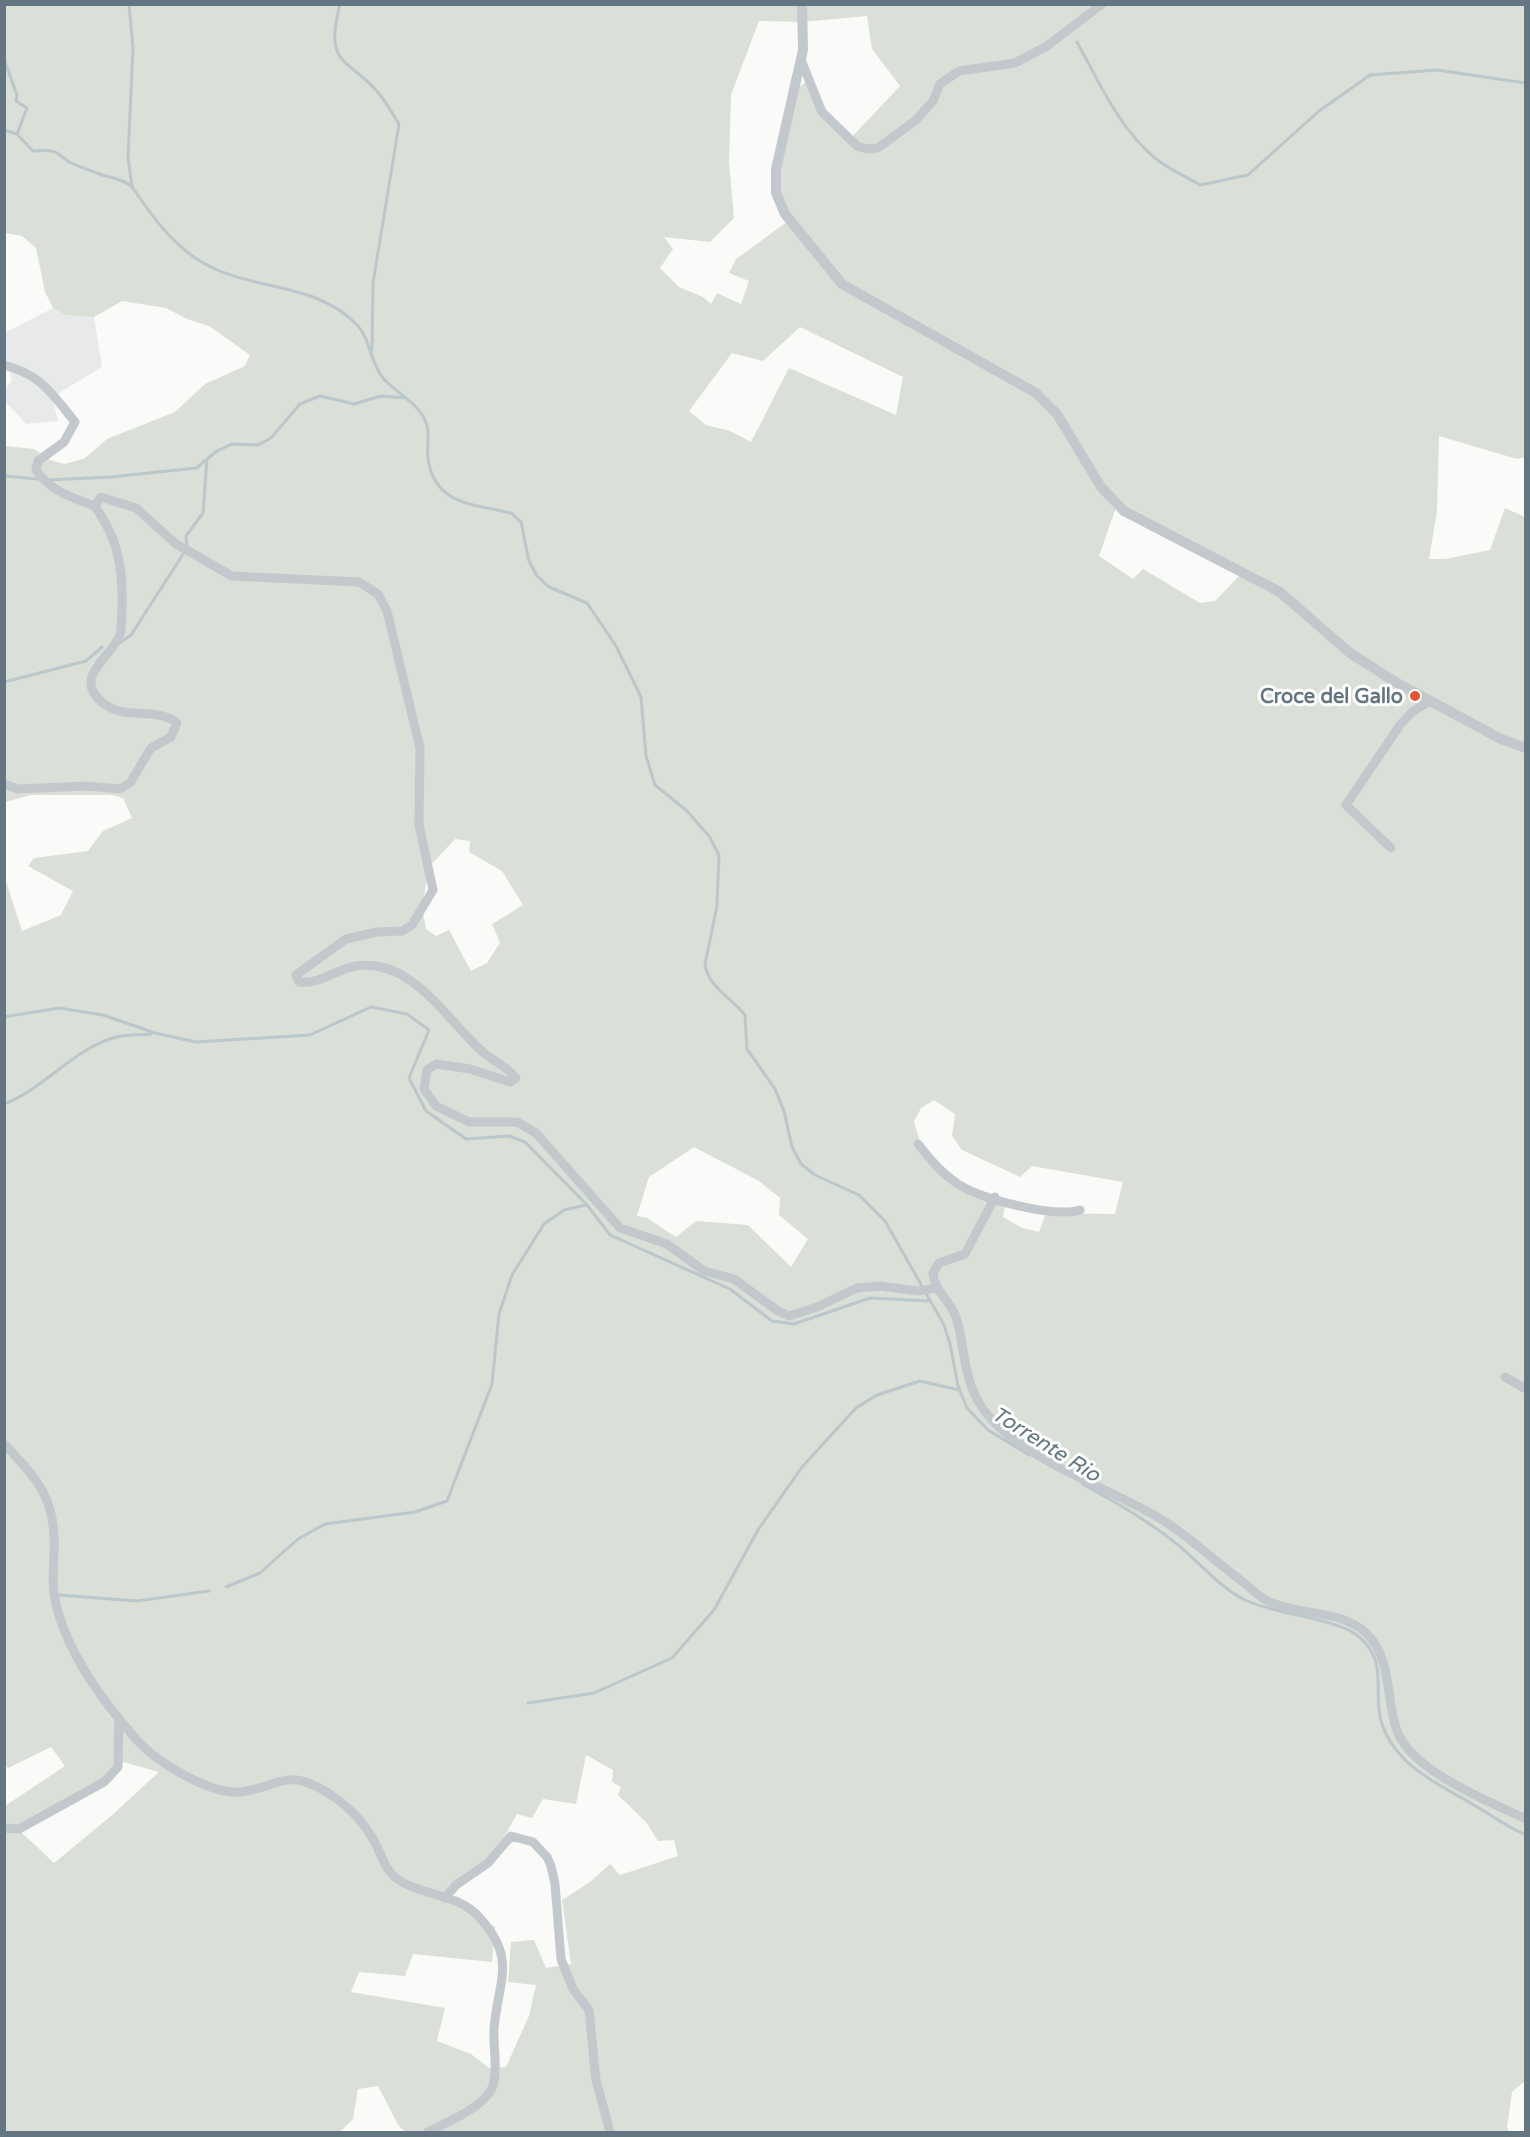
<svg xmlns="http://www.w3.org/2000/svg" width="1530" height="2137" font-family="'Varela Round',sans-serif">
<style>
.built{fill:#e8e9e9}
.green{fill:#dadfd7;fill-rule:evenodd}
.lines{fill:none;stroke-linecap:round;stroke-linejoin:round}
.stream{stroke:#bbc7cb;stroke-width:3}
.minor{stroke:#c3c8cc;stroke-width:9}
.tertiary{stroke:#c3c8cc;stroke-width:10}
.poi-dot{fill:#e4572e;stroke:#fff;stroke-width:2}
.labels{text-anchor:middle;stroke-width:6;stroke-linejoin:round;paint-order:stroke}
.poi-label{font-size:20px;font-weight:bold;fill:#657683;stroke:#fff;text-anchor:end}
.water-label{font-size:21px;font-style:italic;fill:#60757c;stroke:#fff}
</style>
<rect width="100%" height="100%" fill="#fafaf8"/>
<path class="built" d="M53,308L65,315L94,317L102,367L52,397L58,421L26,424L5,401V390L12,380L5,360L4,333Z"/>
<path class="green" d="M5,5H1525V457L1517,459L1439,436L1437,511L1429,559H1445L1490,550L1505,508L1525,517L1526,2080L1512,2092L1507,2128L1509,2132H405L398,2125L378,2086L358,2089L353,2119L340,2132H5V1806L65,1766L51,1747L8,1768L5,1765L4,875L22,931L61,915L73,891L28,866L34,858L88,851L103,831L132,818L123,798L111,795H31L5,802V446L34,449L50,460L65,464L85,458L107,439L175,412L205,384L245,366L250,355L209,326L187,319L166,308L122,301L94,317L65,315L53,308L45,292L36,248L22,236L5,233ZM867,16L872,49L900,86L848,141L806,82L794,90L775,177L791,219L736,259L729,273L749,281L741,304L717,293L711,304L703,297L679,287L660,268L673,249L664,237L710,242L734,218L729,162L731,95L759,21L802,22ZM800,327L903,377L896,415L789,368L751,442L730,431L706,425L689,411L732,353L763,361ZM1118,502L1242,573L1215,601L1200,603L1143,569L1133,579L1099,556ZM455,839L470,841L469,852L502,871L523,905L492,924L500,943L487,963L471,971L449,930L436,936L426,929L422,907L429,867ZM934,1100L955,1114L952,1136L962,1150L1020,1177L1032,1166L1123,1182L1115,1214L1046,1213L1039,1232L1022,1228L1003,1217L1005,1204C978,1192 937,1177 923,1149C919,1141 917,1130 914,1122L921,1108ZM694,1147L759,1181L780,1198L779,1215L808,1239L791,1267L748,1225L696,1221L676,1237L647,1218L637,1216L649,1177ZM586,1755L613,1770L612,1782L621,1787L618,1795L646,1822L658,1841L674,1840L678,1856L620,1875L610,1864L590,1882L562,1900L571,1964L546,1968L534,1940L511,1942L508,1982L536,1985L529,2016L506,2067L489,2068L471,2054L437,2041L445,2008L351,1992L359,1972L405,1976L413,1954L492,1962L495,1927L448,1901L455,1885L487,1867L517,1814L532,1818L543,1799L576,1804ZM123,1762L159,1772L111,1816L54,1863L17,1828L113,1780Z"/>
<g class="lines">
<path class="stream" d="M129,4L133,48L128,157L132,187
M340,4C323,69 349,56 381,96C388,105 393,115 399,124L373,283L372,350
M1077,42C1099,82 1119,128 1155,158C1168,169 1185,176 1200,185L1248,175L1319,111L1370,75L1437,70L1526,83
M4,59L17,95L16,101L27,108L17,134
M4,130L17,134L33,151C39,151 46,150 52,151C58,152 64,159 71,163C80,167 90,170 100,174C110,178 127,180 133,188C152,216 171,243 200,261C248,291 312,281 354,322C371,337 369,361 383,378C397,394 418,402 426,423C431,435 426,446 428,459C435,506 475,504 511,513L521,522L529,561L537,576L549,587L587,603L616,646L641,697L646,756L655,785L686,810L709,836L719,855L717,906L705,964C707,986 733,999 745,1015L747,1049L775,1089L784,1111L792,1147L801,1164L815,1175L859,1195L885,1221L944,1325L950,1344L958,1386L967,1408L988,1430L1029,1455
M4,476L38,479
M48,480L111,477L196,468L217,451L232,444L258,445L271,438L300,404L320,396L354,404L381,396L406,398
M119,643L131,635L187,548L186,536L203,513L207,459
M4,682L86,661L102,647
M4,1017L59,1008L103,1015L155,1033L196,1042L310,1035L371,1007L407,1014L429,1030L409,1078L426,1111L466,1139L509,1136L525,1142L587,1205L610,1235L730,1289L772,1321L794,1324L870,1298L930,1301
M4,1104C44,1089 72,1050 113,1038C125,1034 139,1035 151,1034
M1082,1484C1116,1502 1149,1521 1178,1545C1200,1563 1219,1587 1245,1600C1274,1614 1337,1619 1357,1635C1391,1662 1371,1692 1382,1724C1397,1768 1441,1785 1479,1808C1494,1817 1509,1828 1526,1835
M226,1587L260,1573L298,1539L325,1524L415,1512L447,1501L492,1384L499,1314L512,1275L544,1224L564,1210L586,1205
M59,1595L137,1601L209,1591
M528,1703L594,1693L672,1658L714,1610L758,1530L802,1467L856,1408L877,1395L920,1381L959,1390"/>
<path class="minor" d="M801,60L822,112L857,146L867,149L878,148L916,120L933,101L940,84L959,71L1015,63L1047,46L1102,4
M4,365C42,375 51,393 75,422L64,442L38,461L36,470C51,492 71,497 95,506
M95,506L101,497L136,508L176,544L232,576L359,582L378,594L387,611L420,748L419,825L433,890L412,925L402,931L377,932L346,939L296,975L299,982C319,985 336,969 356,966C413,958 446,1020 484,1053C495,1062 507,1067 516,1078L510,1082L470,1069L436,1064L427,1070L424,1089L436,1106L469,1122H517L536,1133L620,1228L667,1244L704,1271L734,1279L778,1311L789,1316L817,1307L857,1288L880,1286L918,1291L937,1288
M4,784L18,789L87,786L120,789L130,783L151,748L171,737L177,723C156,706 125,721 103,703C68,675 120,653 121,629C123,603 123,567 114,542C110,530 102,517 95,506
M1391,848L1346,805L1400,725L1412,712L1430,701
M918,1144C930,1159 941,1173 958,1184C981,1199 1053,1218 1080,1210
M995,1197L965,1254L939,1263L933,1273C934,1291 952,1302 957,1320C964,1346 964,1375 977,1399C1006,1456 1111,1487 1164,1521C1192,1539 1216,1562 1243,1582C1251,1588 1259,1597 1268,1601C1299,1616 1340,1609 1366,1633C1392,1657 1386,1701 1397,1731C1412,1771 1488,1801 1526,1819
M1505,1377L1526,1389
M4,1444C37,1479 56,1498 54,1549C54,1568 51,1585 56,1604C68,1654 102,1700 135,1738C155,1761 210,1795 241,1792C275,1788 286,1768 323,1790C344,1802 361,1818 373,1839C381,1852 383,1867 396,1878C420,1896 457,1893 478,1916C519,1959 497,1982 494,2030C493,2047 499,2075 491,2090C480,2109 447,2122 428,2132
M4,1828L19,1829L104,1782L118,1767L119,1719
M445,1898L456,1885L488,1863L511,1836L533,1842L547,1857L551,1866L555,1884L561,1959L573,1989L589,2010L596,2080L610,2132"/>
<path class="tertiary" d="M802,4L803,50L776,169V193L785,214L842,284L1036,393L1057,414L1101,487L1124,511L1280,592L1350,653L1397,683L1501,739L1526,748"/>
</g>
<circle class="poi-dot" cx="1415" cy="696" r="6"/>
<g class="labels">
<g class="poi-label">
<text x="1403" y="703">Croce del Gallo</text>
</g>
<g class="water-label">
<text transform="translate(1046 1444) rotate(32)" y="7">Torrente Rio</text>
</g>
</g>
<rect width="1530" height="2137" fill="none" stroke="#657683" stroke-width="12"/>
</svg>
